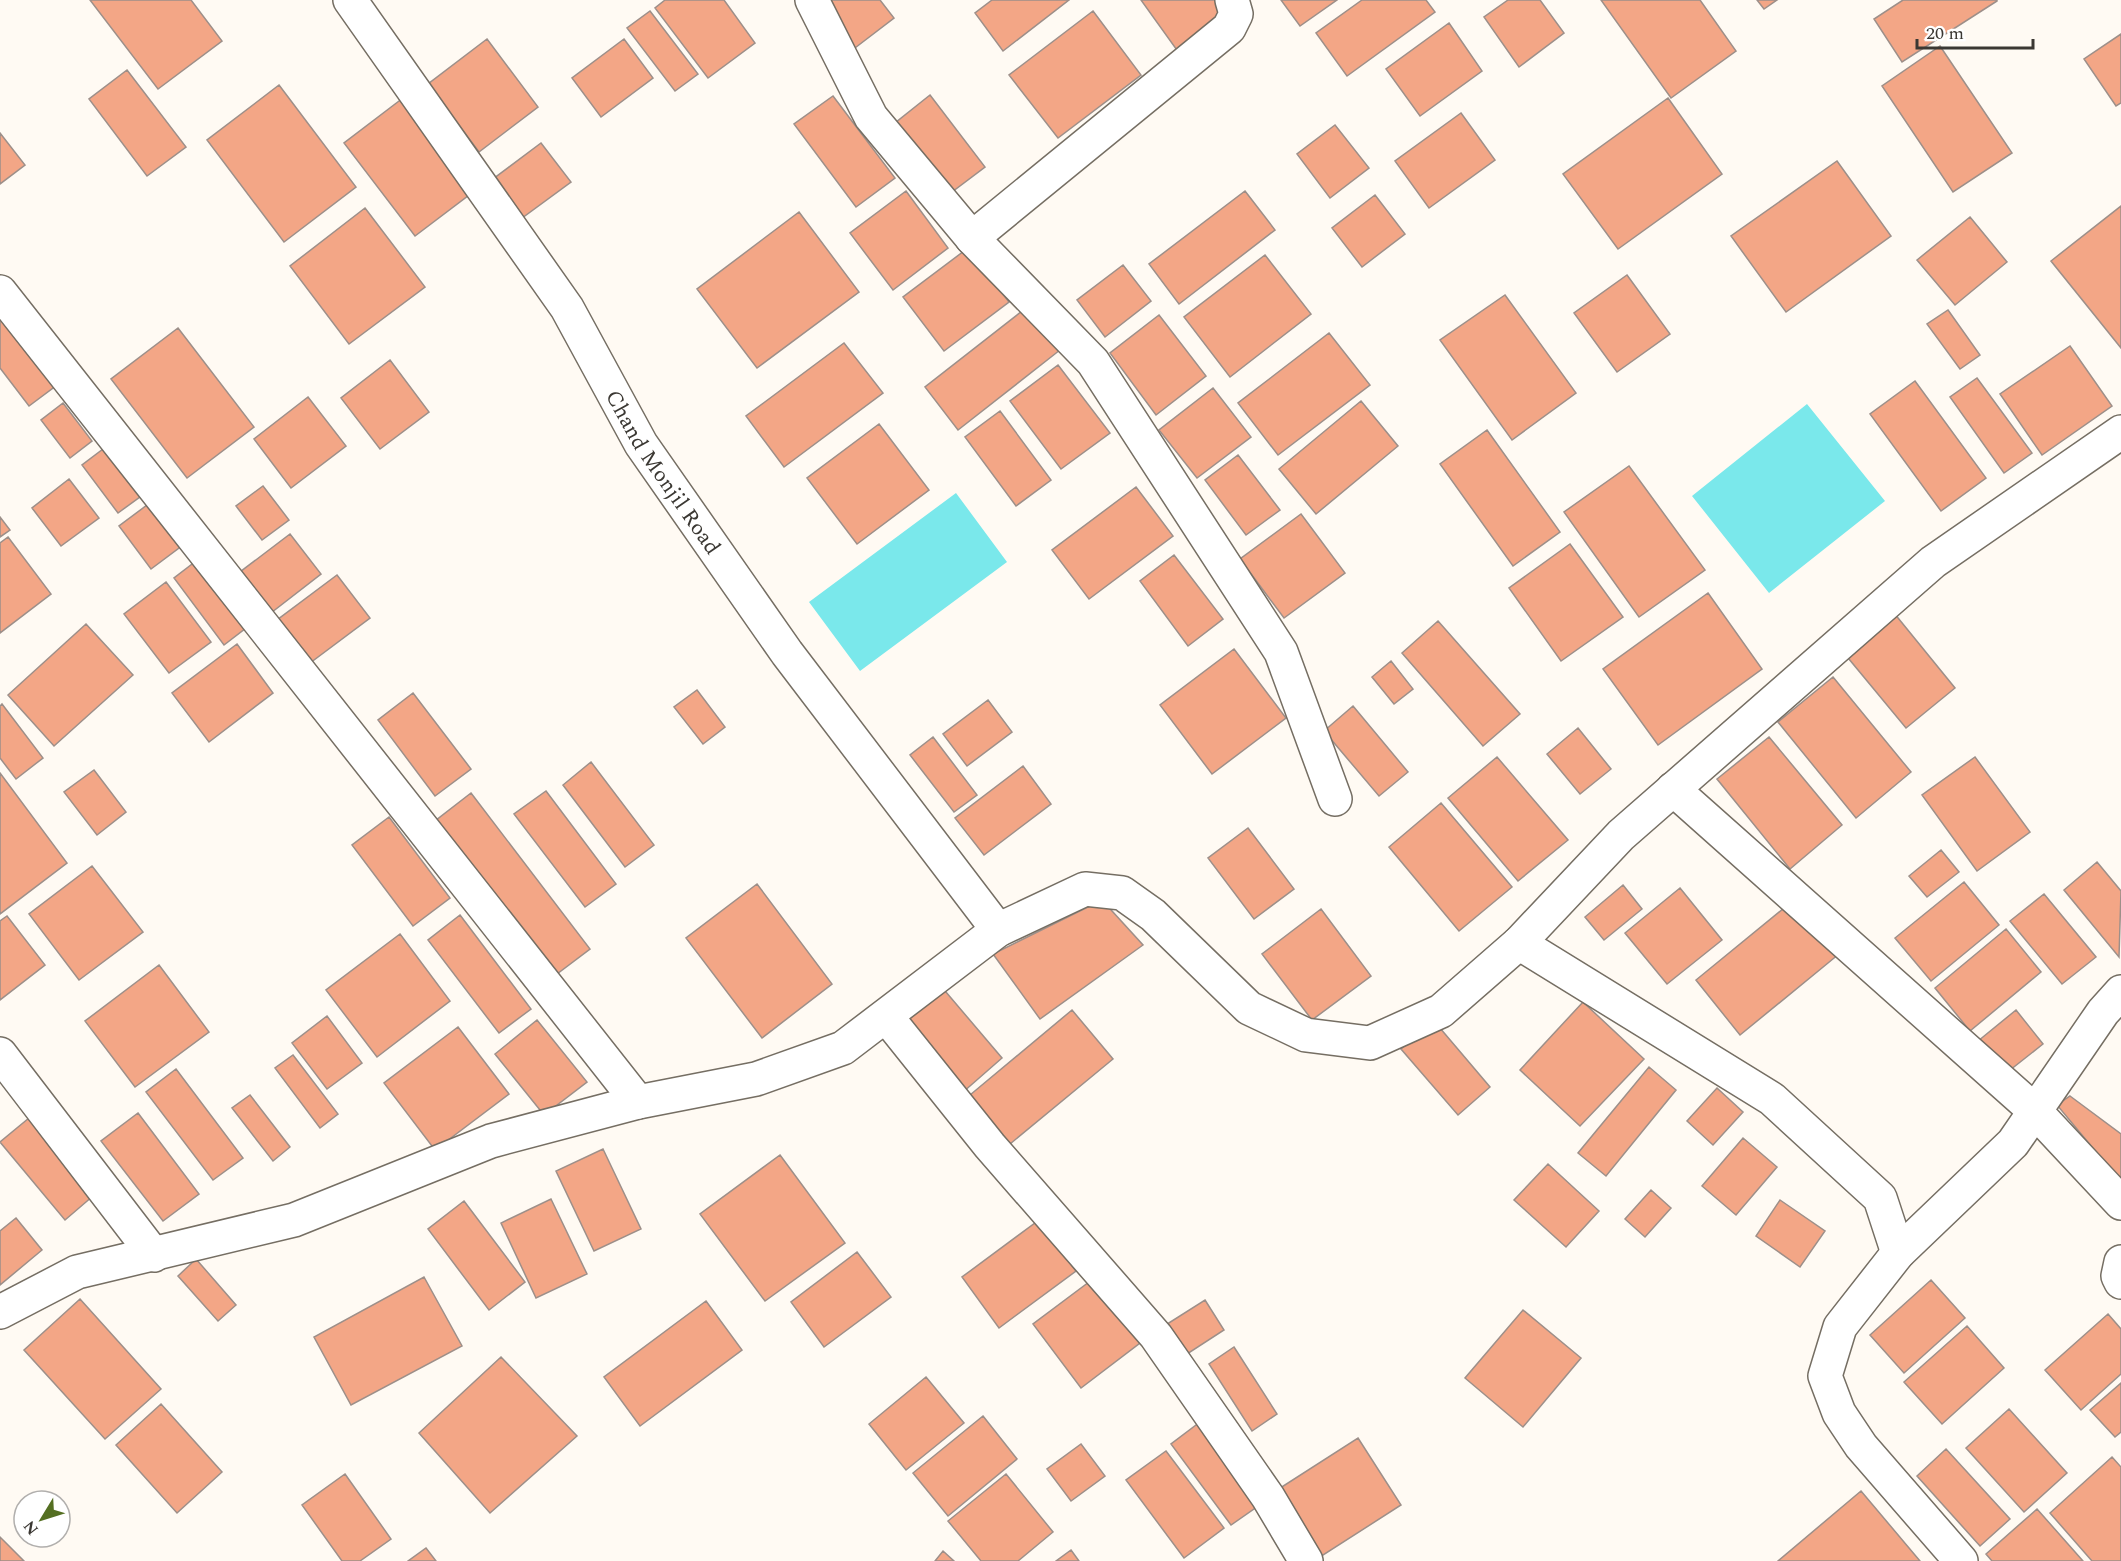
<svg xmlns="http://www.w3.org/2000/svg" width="2121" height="1561" font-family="Spectral,serif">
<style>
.water{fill:#7ae8eb}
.building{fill:#f3a686;stroke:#9d8f89;stroke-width:1.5}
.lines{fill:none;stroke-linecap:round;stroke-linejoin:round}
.minor-casing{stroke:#756e63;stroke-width:36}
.minor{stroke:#fff;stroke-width:33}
.labels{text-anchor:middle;stroke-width:4.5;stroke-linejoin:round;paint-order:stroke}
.street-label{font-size:22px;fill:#3b3833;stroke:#fff}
</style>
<rect width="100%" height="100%" fill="#fffaf3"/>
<path class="water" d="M1807,404L1885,501L1769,593L1692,496Z
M956,493L1007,562L860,671L809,602Z"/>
<path class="building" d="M90,0H191L222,41L158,89Z
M665,0H724L755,43L708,78L655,8Z
M819,0H880L894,18L851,51Z
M992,0H1069L1003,51L975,13Z
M1141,0H1218L1230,17L1179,53Z
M1281,0H1337L1300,26Z
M1362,0H1426L1435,12L1347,76L1316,33Z
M1508,0H1540L1564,33L1519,67L1484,17Z
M1601,0H1700L1736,51L1671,98Z
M1757,0H1777L1764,9Z
M1903,0H1997V1L1902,62L1874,19Z
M650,11L698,74L675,91L627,28Z
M1093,11L1141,75L1058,138L1009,75Z
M1449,23L1482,71L1420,116L1386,69Z
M2121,34V103L2116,106L2084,59Z
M487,39L538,107L479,152L428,84Z
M624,39L653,78L601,117L572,78Z
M1940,46L2012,153L1953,192L1882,86Z
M127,70L186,147L147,176L89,99Z
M279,85L356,187L284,242L207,140Z
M930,95L985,167L944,198L890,127Z
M833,96L895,178L856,207L794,124Z
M403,98L473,192L415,236L344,143Z
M1668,98L1722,174L1618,249L1563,174Z
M1461,113L1495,160L1429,208L1395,161Z
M1335,125L1369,168L1330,198L1297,154Z
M0,133L25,165L0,184Z
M541,143L571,182L518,221L489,182Z
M1837,161L1891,236L1786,312L1731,236Z
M906,191L948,248L893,290L850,233Z
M1245,191L1275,230L1179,304L1149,264Z
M1375,195L1405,234L1362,267L1332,228Z
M2121,206V348L2051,261Z
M365,208L425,287L349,344L290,266Z
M799,212L859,292L757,368L697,289Z
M1970,217L2007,262L1955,305L1917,260Z
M968,248L1009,302L944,351L903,297Z
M1265,255L1311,314L1230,377L1184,317Z
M1123,265L1151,301L1105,337L1077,300Z
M1627,275L1670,334L1617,372L1574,313Z
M1505,295L1576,393L1512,440L1440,340Z
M1026,308L1060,350L958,430L925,387Z
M0,310L57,385L29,406L0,368Z
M1948,310L1980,355L1960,369L1927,324Z
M1159,315L1206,376L1156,415L1110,353Z
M178,328L254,427L187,478L111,379Z
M1329,333L1370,385L1278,455L1238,403Z
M844,343L883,393L784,467L746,416Z
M2070,346L2112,406L2042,455L2000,394Z
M390,360L429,412L380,449L341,398Z
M1058,365L1110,433L1061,469L1010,401Z
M1977,378L2032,453L2004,473L1950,397Z
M1915,381L1986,478L1941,511L1870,414Z
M1213,388L1251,437L1197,478L1159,430Z
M308,397L346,446L291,488L254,439Z
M1361,401L1398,446L1316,514L1279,469Z
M63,403L92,441L70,458L41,420Z
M1000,411L1051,480L1016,506L965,437Z
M879,424L929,490L857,544L807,478Z
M1487,430L1560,532L1513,566L1440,464Z
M107,446L144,494L118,513L82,465Z
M1238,455L1280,510L1246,535L1205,480Z
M1629,466L1705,570L1639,617L1564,512Z
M69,479L99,518L61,546L32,508Z
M263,486L289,520L262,540L236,506Z
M1136,487L1173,536L1089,599L1052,550Z
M155,499L187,542L151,569L119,526Z
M1301,514L1345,573L1284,618L1240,559Z
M0,517L10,530L0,537Z
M290,534L321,574L267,616L236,575Z
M8,537L51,594L0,633V543Z
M1570,544L1623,617L1561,661L1509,588Z
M1174,555L1223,619L1188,646L1140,581Z
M196,561L246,628L224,645L174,578Z
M337,575L370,618L310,663L277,620Z
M166,582L211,642L169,673L124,614Z
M1708,593L1762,669L1658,745L1603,669Z
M1894,613L1955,688L1906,728L1844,653Z
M1438,621L1520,714L1483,746L1402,653Z
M86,624L133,675L54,746L8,695Z
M237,644L273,693L209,742L172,693Z
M1234,649L1286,718L1212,774L1160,705Z
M1391,661L1413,689L1394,704L1372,677Z
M1833,677L1911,772L1856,818L1778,722Z
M697,690L725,727L703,744L674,707Z
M413,693L471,769L435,796L378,720Z
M988,700L1012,732L967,766L943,734Z
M2,704L43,758L16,779L0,758V706Z
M1353,706L1408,772L1379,796L1324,731Z
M1578,728L1611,769L1580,794L1547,754Z
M933,737L977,795L954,812L910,755Z
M1769,737L1842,825L1790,869L1717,779Z
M1497,757L1568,840L1518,881L1448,798Z
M1975,757L2030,832L1977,871L1922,795Z
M591,762L654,845L625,867L563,785Z
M1023,766L1051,804L984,855L955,818Z
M94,770L126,812L97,835L64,792Z
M0,773L67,863L0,914Z
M546,791L616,884L585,907L514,814Z
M471,793L590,949L553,977L435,821Z
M1441,803L1512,887L1459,931L1389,847Z
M389,817L450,898L413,926L352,845Z
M1248,828L1294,889L1254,919L1208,858Z
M1941,850L1959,872L1927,897L1909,876Z
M2097,862L2121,891L2119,957L2064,890Z
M92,866L143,932L79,980L29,914Z
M1964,882L1999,925L1931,981L1895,938Z
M757,884L832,984L762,1038L686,938Z
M1623,885L1642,909L1604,940L1585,917Z
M1680,888L1722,940L1667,984L1625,933Z
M2044,894L2096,957L2062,984L2010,921Z
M1795,899L1839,954L1740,1035L1696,980Z
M1102,900L1143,945L1040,1019L993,954Z
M1321,909L1371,976L1312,1020L1262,954Z
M460,915L531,1009L499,1033L428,940Z
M7,916L45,965L0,1000V921Z
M2006,929L2041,972L1970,1031L1935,988Z
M400,934L450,1001L377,1057L326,990Z
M159,965L209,1032L135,1087L85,1021Z
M940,985L1002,1058L962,1093L899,1019Z
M1583,1002L1644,1059L1580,1126L1520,1070Z
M1072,1010L1113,1059L1010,1144L970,1095Z
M2016,1010L2043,1044L2005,1074L1978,1041Z
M327,1016L362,1063L327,1089L292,1043Z
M537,1020L587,1082L544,1115L495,1054Z
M1434,1021L1490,1087L1458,1115L1401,1049Z
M458,1027L509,1094L435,1150L384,1083Z
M293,1055L338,1114L320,1128L275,1068Z
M1649,1067L1676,1090L1606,1176L1578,1153Z
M176,1069L243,1158L213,1180L146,1092Z
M1717,1088L1743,1112L1713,1145L1687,1121Z
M250,1095L290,1147L273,1161L232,1108Z
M2070,1096L2121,1134V1182L2057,1105Z
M138,1113L199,1194L163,1221L101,1141Z
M29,1118L93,1196L65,1220L0,1142Z
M1743,1138L1777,1167L1736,1215L1702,1186Z
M603,1149L641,1229L594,1251L556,1171Z
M780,1155L845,1243L765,1301L700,1214Z
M1548,1164L1599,1211L1566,1247L1514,1200Z
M1651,1190L1671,1208L1645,1237L1625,1219Z
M551,1199L587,1274L536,1298L501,1223Z
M1780,1200L1825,1231L1800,1267L1756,1236Z
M464,1201L525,1282L489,1310L428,1229Z
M16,1218L42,1250L0,1285V1231Z
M1039,1220L1076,1271L999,1328L962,1277Z
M857,1252L891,1297L824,1347L791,1302Z
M196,1259L236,1305L218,1321L178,1276Z
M424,1277L462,1346L351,1405L314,1337Z
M1093,1279L1140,1343L1081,1388L1033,1324Z
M1931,1280L1965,1318L1904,1373L1870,1335Z
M80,1299L161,1389L105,1439L24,1350Z
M1205,1300L1224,1330L1184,1356L1164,1326Z
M706,1301L742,1350L640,1426L604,1377Z
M1523,1310L1581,1358L1523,1427L1465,1378Z
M2108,1314L2121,1329V1374L2081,1410L2045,1370Z
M1967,1326L2004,1368L1942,1424L1904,1382Z
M1234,1347L1277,1414L1252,1431L1209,1364Z
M501,1357L577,1436L490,1513L419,1433Z
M926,1377L964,1423L906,1470L869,1424Z
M2121,1383V1432L2115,1437L2090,1410Z
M161,1404L222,1472L177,1513L116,1445Z
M2009,1409L2067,1473L2024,1512L1966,1448Z
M983,1416L1017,1459L948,1516L913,1473Z
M1200,1422L1261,1504L1231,1525L1171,1444Z
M1358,1438L1401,1505L1320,1557L1277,1490Z
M1081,1444L1105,1476L1071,1501L1047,1469Z
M1946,1449L2010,1519L1980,1546L1917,1476Z
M1166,1451L1224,1528L1184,1558L1126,1480Z
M2112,1457L2121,1467V1561H2092L2050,1513Z
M345,1474L391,1539L360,1561H342L302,1505Z
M1006,1474L1053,1532L1018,1561H981L948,1521Z
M1861,1491L1920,1561H1778Z
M2037,1509L2083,1561H1992L1986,1554Z
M0,1537L24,1561H0Z
M426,1548L436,1561H408Z
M1071,1550L1079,1561H1056Z
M943,1551L954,1561H935Z"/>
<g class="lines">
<g class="minor-casing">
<g id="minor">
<path id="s1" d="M350,0L567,308L641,444L787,653L998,930"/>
<path d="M812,0L871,117L972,238L1093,362L1281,652L1335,799"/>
<path d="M972,238L1229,28L1236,14L1232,0"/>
<path d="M0,292L638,1102"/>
<path d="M1673,789L2035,1111L2121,1203"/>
<path d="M1519,943L1772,1099L1880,1198L1898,1253"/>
<path d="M886,1016L990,1146L1156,1336L1268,1497L1306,1561"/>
<path d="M0,1054L154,1255"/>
<path d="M2121,1262L2118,1276L2121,1282"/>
<path d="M0,1312L77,1272L294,1220L491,1141L638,1102L756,1079L843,1048L998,930L1085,889L1122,893L1153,915L1249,1008L1306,1035L1370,1043L1441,1011L1519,943L1621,835L1933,562L2121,432"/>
<path d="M1961,1561L1861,1446L1839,1413L1825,1376L1840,1327L1898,1253L2013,1143L2103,1012L2121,992"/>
</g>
</g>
<use href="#minor" class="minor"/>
</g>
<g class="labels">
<g class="street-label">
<text dy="8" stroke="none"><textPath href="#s1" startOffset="567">Chand Monjil Road</textPath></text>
</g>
</g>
<g transform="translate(42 1519) rotate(232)"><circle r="28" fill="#ffffff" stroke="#b1afad" stroke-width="1.5"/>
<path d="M0-4.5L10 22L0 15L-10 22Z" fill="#546f22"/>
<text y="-9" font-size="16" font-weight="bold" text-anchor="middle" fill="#3b3833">N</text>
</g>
<path d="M1917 39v9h116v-9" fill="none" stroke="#3b3833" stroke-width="3"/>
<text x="1926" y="39" font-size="18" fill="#3b3833" stroke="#ffffff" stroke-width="4.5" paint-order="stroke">20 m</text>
</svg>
